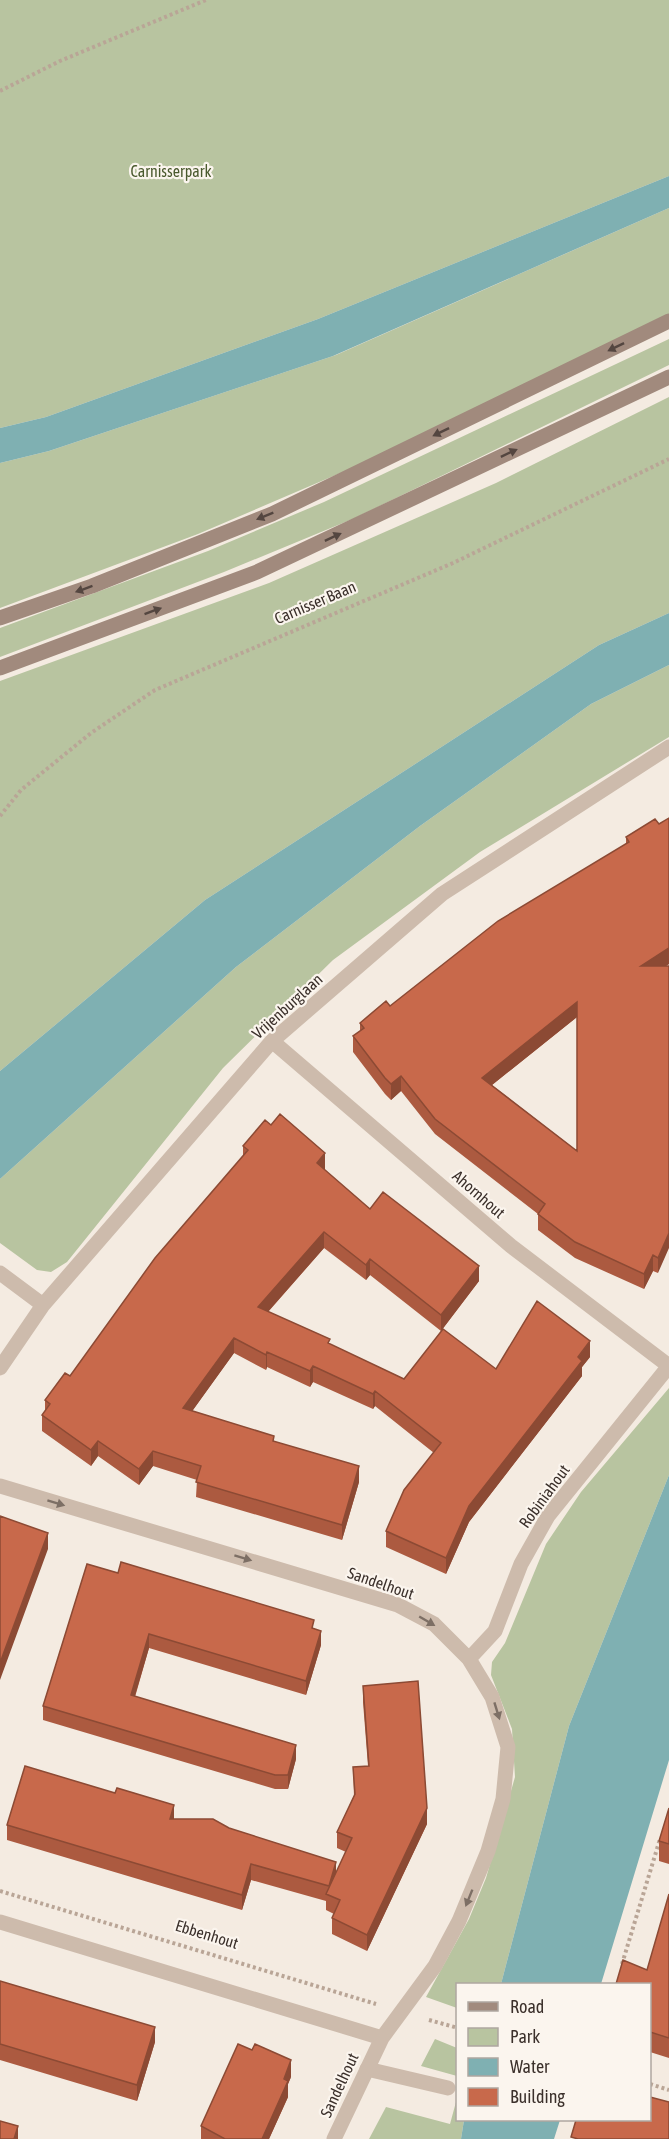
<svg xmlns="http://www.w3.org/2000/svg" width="669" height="2139" font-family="'Asap Condensed',sans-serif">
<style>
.green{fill:#b8c4a0}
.water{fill:#7fb0b2}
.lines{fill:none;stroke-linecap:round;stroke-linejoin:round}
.path{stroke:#b9a596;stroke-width:4;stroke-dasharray:3 3;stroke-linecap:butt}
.lane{stroke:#cdbbac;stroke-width:15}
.street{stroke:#cdbbac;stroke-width:15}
.secondary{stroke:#a18a7d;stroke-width:15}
.wall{fill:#ac5a40;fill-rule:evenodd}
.shaded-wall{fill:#8c4a34}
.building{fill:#c8694b;stroke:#8c4a34;stroke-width:1.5;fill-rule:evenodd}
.oneway{fill:#544640}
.oneway2{fill:#7d6f65}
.labels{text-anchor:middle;stroke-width:4.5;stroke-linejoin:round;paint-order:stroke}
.park-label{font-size:16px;fill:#4a5a2e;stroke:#fbf5ee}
.street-label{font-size:16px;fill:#3b302b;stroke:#fbf5ee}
</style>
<rect width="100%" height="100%" fill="#f4ebe1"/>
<path class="green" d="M0,0H669V176L318,319L46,417L0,428Z
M669,208V315L415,441L198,534L0,608V463L49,451L336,355Z
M669,339V365L355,518L224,572L0,657V628L208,551L324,502Z
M669,397V613L599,645L205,900L0,1071V681L269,583L496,483Z
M669,665V737L480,852L333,960L223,1068L67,1262L51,1272L37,1270L0,1243V1179L236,967L420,826L591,704Z
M669,1388V1475L569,1726L501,1984H458L457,2008L426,1997L469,1919L486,1878L515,1777L512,1729L491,1675L492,1662L505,1643L546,1544L581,1492Z
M435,2039L457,2048L458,2120H464L461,2139H369L386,2107L450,2124L456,2102L457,2076L421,2066Z"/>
<path class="water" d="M669,176V208L333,356L49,451L0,463V428L46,417L318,319Z
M669,613V665L591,704L420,826L236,967L0,1179V1071L205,900L599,645Z
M669,1475V1760L601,1984H501L569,1726Z
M464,2120H560L554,2139H461Z"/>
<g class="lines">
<path class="path" d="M0,91L60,61L206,0
M0,816L21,790L91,733L155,690L453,563L669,459
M0,1891L376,2004
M622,1964L660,1839
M429,2020L458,2028
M650,2084L669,2090"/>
<path class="lane" d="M367,2069L448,2088"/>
<path class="street" d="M272,1041L511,1246L669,1366
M0,1273L43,1305
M0,1368L43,1305L272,1041L442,894L669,747
M0,1486L398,1605L434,1624L469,1659L492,1697L508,1747L503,1799L488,1851L459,1921L435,1966L382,2038L334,2139
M469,1659L495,1631L521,1564L548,1516L669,1366
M0,1922L382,2038"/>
<path class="secondary" d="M0,618L92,586L272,514L669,321
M0,668L257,572L669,377"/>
</g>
<path class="wall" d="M669,818V964L666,966L658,1273L653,1271L644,1289L575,1258L538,1230V1214L435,1134L401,1091L391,1100L385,1094L353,1052V1036L360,1031V1023L390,1006L626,844V837L659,824ZM577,1017V1151L492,1085Z
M243,1146L325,1169L324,1170L370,1209L479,1281L441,1331L370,1275L366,1280L324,1248L268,1312L330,1344L404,1379L590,1357L582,1367V1376L469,1522L446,1574L386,1547V1531L434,1453L375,1406L373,1409L313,1382L310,1387L267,1367L266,1370L234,1353L192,1411L274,1441L359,1482L342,1540L196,1497L197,1480L153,1466L139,1485L98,1456L91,1466L42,1431V1415L45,1412V1400L70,1376L243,1156Z
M87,1564L314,1629L321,1645L306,1695L149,1648L135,1697L296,1759L288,1789H275L43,1720V1706Z
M363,1686L427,1824L367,1951L332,1934V1918L334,1914L326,1910V1901L251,1880L242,1910L7,1840V1825L174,1819L229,1828L336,1873L346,1852L337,1848V1832L354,1796L353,1767L368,1766L363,1702Z
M669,1808V1864L659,1861V1841Z
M669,1894V2058L650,2052V1984L647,1970Z
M0,1981L155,2042L137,2101L0,2060Z
M291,2077L288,2084V2097L269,2139H201V2126Z"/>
<path class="shaded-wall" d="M669,948V964L641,981V966Z
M577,1002V1017L482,1093V1078Z
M401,1076V1091L391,1100V1084Z
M325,1153V1169L317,1179V1163Z
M324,1232V1248L258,1323V1307Z
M669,1233V1248L658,1273V1258Z
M653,1255V1271L644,1289V1274Z
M370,1259V1275L366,1280V1265Z
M479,1266V1281L441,1331V1315Z
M234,1338V1353L183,1424V1408Z
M590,1341V1357L582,1367V1376L469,1522L446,1574V1558L469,1506Z
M267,1352V1367L266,1370V1355Z
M313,1366V1382L310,1387V1371Z
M375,1391V1406L373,1409V1394Z
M98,1441V1456L91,1466V1450Z
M153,1451V1466L139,1485V1469Z
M359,1466V1482L342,1540V1525Z
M48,1533V1549L0,1680V1663Z
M321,1631V1645L306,1695V1681Z
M149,1634V1648L131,1709V1695Z
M296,1745V1759L288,1789V1775Z
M174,1805V1821L170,1819Z
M427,1808V1824L367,1951V1935Z
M336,1862V1877L329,1895V1886Z
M251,1864V1880L242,1910V1895Z
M155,2027V2042L137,2101V2085Z
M291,2060V2077L288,2084V2097L269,2139H262L284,2079Z
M18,2126V2139H14Z"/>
<path class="building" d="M669,818V948L641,966H669V1233L658,1258L653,1255L644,1274L575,1242L538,1214L545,1204L435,1119L401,1076L391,1084L385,1078L353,1036L364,1028L360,1023L386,1001L390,1006L498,921L629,842L626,837L655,819L659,824ZM577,1002V1151L482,1078Z
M280,1114L325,1153L317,1163L370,1209L383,1192L479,1266L441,1315L370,1259L366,1265L324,1232L258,1307L330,1339L328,1343L404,1379L443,1329L496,1369L537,1301L590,1341L578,1357L582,1361L469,1506L446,1558L386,1531L404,1490L441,1443L375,1391L373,1394L313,1366L310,1371L267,1352L266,1355L234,1338L183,1408L274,1436L273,1441L359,1466L342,1525L196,1482L201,1466L153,1451L139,1469L98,1441L91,1450L42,1415L50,1404L45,1400L65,1373L70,1376L155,1258L248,1150L243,1146L265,1120L271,1125Z
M0,1516L48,1533L0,1663Z
M121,1562L314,1620L312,1628L321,1631L306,1681L149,1634L131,1695L296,1745L288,1775H275L43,1706L87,1564L118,1573Z
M418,1681L427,1808L367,1935L332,1918L340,1900L326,1894L352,1838L337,1832L355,1794L353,1767L369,1766L363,1686Z
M25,1766L115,1793L117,1788L174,1805L170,1819H213L229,1828L336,1862L329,1886L251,1864L242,1895L7,1825Z
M669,1808V1844L659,1841Z
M669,1894V2038L650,2032V1984H616L623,1960L647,1970Z
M0,1981L155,2027L137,2085L0,2044Z
M238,2044L252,2050L255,2044L291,2060L284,2079L288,2081L262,2139H225L201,2126Z
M650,2097L669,2102V2139H578L571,2137L576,2120H650Z
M0,2121L18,2126L14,2139H0Z"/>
<defs><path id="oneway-solid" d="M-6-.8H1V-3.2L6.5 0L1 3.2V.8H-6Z" transform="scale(1.5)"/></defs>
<g class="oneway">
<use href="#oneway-solid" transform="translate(616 347) rotate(154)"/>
<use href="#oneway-solid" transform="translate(441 432) rotate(154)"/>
<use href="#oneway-solid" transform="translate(509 453) rotate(-25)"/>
<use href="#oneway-solid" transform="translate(265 516) rotate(158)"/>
<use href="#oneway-solid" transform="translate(333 537) rotate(-25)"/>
<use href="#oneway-solid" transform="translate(84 589) rotate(160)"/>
<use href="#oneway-solid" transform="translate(153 611) rotate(-20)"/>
</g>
<g class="oneway2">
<use href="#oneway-solid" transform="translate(56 1503) rotate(17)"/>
<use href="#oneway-solid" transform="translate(243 1558) rotate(17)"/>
<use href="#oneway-solid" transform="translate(427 1621) rotate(30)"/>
<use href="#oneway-solid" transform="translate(497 1711) rotate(73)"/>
<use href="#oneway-solid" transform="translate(469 1898) rotate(112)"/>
</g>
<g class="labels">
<g class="park-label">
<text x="171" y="177">Carnisserpark</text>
</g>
<g class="street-label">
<text transform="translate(315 602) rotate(-23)" y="6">Carnisser Baan</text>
<text transform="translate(287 1006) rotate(-42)" y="6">Vrijenburglaan</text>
<text transform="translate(479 1194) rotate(41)" y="6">Ahornhout</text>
<text transform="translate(544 1496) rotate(-54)" y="6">Robiniahout</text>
<text transform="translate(381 1583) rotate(19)" y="6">Sandelhout</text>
<text transform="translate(207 1934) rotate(17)" y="6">Ebbenhout</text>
<text transform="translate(339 2085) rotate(-65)" y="6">Sandelhout</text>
</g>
</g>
<rect x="456" y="1983" width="195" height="138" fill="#fbf5ee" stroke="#aea6a0" stroke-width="1.5"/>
<rect x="468" y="2002" width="30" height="9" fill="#a18a7d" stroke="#aea6a0" stroke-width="1.5"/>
<text x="510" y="2013" font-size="18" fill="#3b302b">Road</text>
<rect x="468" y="2028" width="30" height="18" fill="#b8c4a0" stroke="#aea6a0" stroke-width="1.5"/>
<text x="510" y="2043" font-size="18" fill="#3b302b">Park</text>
<rect x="468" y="2058" width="30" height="18" fill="#7fb0b2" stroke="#aea6a0" stroke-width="1.5"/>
<text x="510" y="2073" font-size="18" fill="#3b302b">Water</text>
<rect x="468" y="2088" width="30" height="18" fill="#c8694b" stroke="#aea6a0" stroke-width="1.5"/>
<text x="510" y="2103" font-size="18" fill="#3b302b">Building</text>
</svg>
